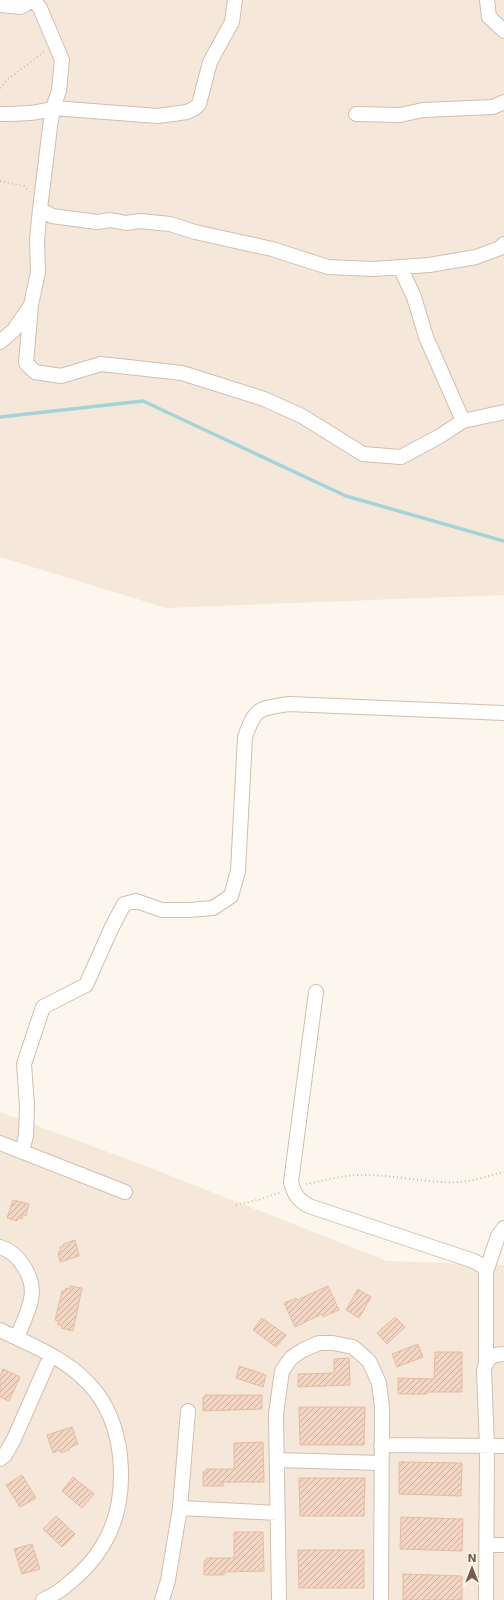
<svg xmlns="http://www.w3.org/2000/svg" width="504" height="1600" font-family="'DejaVu Sans',sans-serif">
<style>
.residential{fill:#f5e8da}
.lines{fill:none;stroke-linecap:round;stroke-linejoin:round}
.stream{stroke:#a5d3da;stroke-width:3.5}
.building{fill:url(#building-hatch);stroke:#e6bba3}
.minor-casing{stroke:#d1beb0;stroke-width:16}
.path{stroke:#d9b8a5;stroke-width:2;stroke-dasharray:1 3;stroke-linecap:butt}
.minor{stroke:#fff;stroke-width:14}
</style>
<defs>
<pattern id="building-hatch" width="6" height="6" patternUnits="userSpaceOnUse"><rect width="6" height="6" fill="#f3d5c3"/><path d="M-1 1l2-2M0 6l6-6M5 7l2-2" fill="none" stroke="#cab0a1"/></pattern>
</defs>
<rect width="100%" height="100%" fill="#fdf6ec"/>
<path class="residential" d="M0,0H504V595L166,608L0,557Z
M0,1112L151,1168L387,1261L504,1265V1600H0Z"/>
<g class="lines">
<path class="stream" d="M0,417L143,401L346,496L504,541"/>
</g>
<path class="building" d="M13,1200L29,1204L26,1216L23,1215L22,1219L18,1218L17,1221L7,1218Z
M75,1240L79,1256L60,1262L58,1252L61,1251L60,1247L64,1246L63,1244Z
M70,1286L82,1288L73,1331L61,1328L62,1325H58V1321L55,1320L62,1291H65L66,1288L70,1289Z
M328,1286L339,1310L323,1317L322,1314L295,1327L284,1303L296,1298L297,1300Z
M358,1289L371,1297L359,1318L346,1310Z
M395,1317L405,1327L387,1344L377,1333Z
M262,1318L286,1335L276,1347L253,1330Z
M418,1344L423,1357L397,1367L392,1354Z
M435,1352H462V1392H427V1394H398V1378L434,1379Z
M349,1358L350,1385L298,1387V1374L334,1373V1359Z
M239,1366L266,1375L263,1387L236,1378Z
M3,1369L20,1377L9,1401L0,1397V1376Z
M205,1395H262V1409L203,1411V1397H205Z
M299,1407H365L364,1445H300Z
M72,1427L78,1444L69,1448V1450L61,1453L60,1450L53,1453L47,1435Z
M263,1442L264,1482H223V1486H203V1472H206V1469H234V1443Z
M399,1462L462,1463L461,1496L399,1494Z
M22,1475L36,1498L20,1507L6,1485Z
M73,1477L94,1494L82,1508L62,1491Z
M299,1478H365L364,1516H300Z
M56,1516L75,1534L62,1547L43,1529Z
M401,1517L463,1519L462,1551L400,1549Z
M234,1532H263L264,1571L224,1572V1575H204V1561H206V1558H234Z
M32,1544L40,1569L22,1574L14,1549Z
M298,1550H364V1588H299Z
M403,1574L462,1576V1600H403Z"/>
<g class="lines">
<g class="minor-casing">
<path id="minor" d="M33,0L40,8L62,60L59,91L53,108L50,127L40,209L52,216L97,222L111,220L126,223L140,221L170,224L195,232L272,249L328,267L374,269L429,265L476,257L500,248L504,244
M487,0L489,17L504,31
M0,5L20,7L33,0
M0,114C21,113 33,115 53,108L158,116L187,112L195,108L199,104L210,62L232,22L235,0
M356,114L400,115L423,110L493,107L504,102
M31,305L26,363L35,372L61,376L101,364L182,373L264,399L302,416L363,454L401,457L440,436L463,421L426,337L414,297L400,267
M0,342L14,330L31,305L38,272L37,240L40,209
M463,421L504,412
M316,992L291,1182C294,1194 298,1200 309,1206L474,1261L484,1267L486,1272V1361
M0,1143L125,1192
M22,1151L26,1136L27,1105L24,1064L43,1007L86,985L111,929L124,904L136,901L162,910H189L213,908L231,896L238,871L245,737C256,706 259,709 289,704L504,713
M0,1247C9,1250 17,1256 22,1264C42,1291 27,1311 17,1338
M486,1272L498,1236L504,1228
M0,1330C35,1347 71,1360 96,1392C127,1433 129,1502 103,1545C94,1560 82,1573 68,1584C61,1590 52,1596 43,1600
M381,1445L504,1446
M0,1459L5,1455L14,1439L51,1355
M277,1460L381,1463
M180,1508L188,1411
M487,1545H504
M162,1600L168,1580L180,1508L278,1513
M279,1600L276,1414L282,1371L291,1358L303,1350L319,1343H333L353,1347L369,1361L379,1383L382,1407L381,1600
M486,1600L487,1446L484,1370C487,1358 492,1354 504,1354"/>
</g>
<path class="path" d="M0,88L8,79L44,52
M0,181L24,186L29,192
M306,1184C324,1181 342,1175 361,1175C396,1174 433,1186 468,1181C480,1179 492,1175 504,1172
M236,1205L261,1199L281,1192"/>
<use href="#minor" class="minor"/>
</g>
<g transform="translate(472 1568)" stroke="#fffaf3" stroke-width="3" paint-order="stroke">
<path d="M0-3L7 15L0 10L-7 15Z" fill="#7a5c4d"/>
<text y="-6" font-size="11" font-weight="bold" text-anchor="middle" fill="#7a5c4d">N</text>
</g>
</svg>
